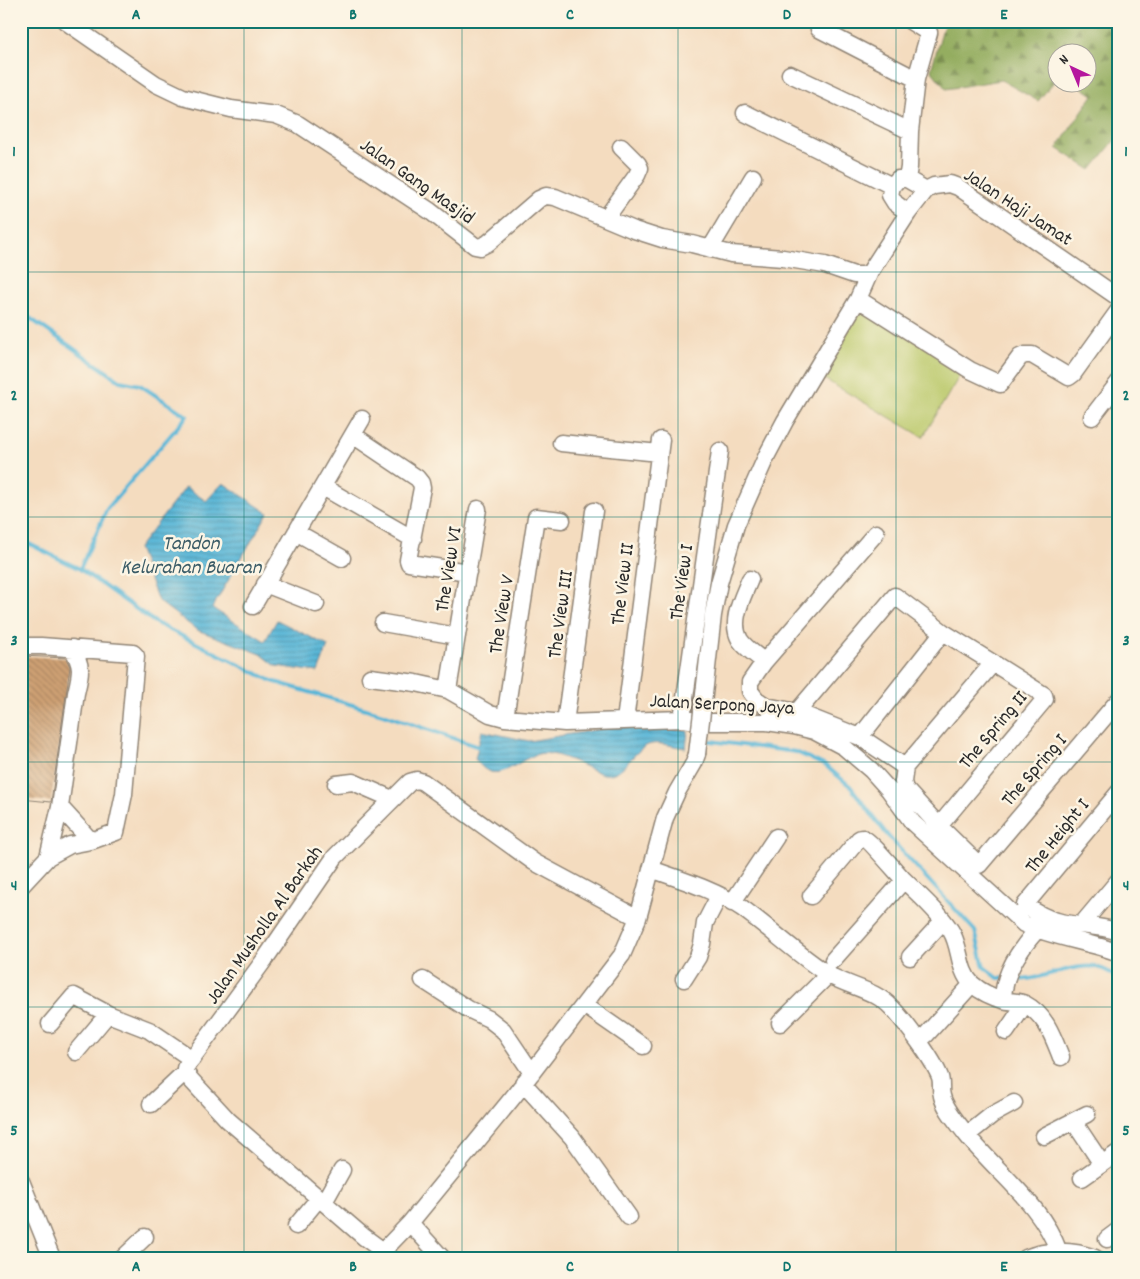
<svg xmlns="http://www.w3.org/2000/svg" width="1140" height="1279" font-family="Dekko,sans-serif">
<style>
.grass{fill:#bbc96c;stroke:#737a4c}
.forest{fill:url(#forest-firs);stroke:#606c46}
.water{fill:url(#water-rules);stroke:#427081}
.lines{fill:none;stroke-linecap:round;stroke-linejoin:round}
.stream{stroke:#58b6d7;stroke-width:4}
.building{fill:url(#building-back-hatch)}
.minor-casing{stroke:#908475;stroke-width:19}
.minor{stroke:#fff;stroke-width:16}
.minor-bridge-casing{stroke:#908475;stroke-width:19;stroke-linecap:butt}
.minor-bridge{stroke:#fff;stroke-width:16}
.grid{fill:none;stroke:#0f766e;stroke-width:1;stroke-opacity:0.55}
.labels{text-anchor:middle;stroke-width:5;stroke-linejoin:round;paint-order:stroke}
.street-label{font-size:20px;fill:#2b2b2b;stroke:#fcf5e5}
.water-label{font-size:21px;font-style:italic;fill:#3b5c67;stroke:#fcf5e5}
.neatline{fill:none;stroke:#0f766e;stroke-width:2}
.grid-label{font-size:16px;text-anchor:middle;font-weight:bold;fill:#0f766e}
</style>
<defs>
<pattern id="forest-firs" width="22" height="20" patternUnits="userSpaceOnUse" patternTransform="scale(1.25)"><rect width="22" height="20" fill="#94ad60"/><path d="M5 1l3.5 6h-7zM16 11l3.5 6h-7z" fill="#798d4f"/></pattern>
<pattern id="water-rules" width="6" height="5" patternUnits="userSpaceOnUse" patternTransform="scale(1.25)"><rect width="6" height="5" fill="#58b6d7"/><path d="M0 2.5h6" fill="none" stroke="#4994af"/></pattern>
<pattern id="building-back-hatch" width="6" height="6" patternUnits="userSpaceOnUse" patternTransform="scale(1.25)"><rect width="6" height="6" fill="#cea073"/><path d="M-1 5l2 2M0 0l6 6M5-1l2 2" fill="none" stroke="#a7835f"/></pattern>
</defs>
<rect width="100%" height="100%" fill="#fcf5e5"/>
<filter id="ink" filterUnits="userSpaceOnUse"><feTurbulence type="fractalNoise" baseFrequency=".02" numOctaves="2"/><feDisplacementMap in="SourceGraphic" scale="10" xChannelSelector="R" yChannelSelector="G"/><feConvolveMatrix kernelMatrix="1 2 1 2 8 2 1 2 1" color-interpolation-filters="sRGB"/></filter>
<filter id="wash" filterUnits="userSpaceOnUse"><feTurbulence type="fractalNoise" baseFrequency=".0096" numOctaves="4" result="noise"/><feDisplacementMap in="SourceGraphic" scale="20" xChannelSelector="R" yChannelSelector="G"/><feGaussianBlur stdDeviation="1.12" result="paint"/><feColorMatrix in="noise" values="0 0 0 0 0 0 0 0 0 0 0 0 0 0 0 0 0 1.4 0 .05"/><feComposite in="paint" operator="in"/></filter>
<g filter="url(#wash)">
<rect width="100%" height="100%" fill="#f4dcbf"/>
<path class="grass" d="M860,306L963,370L923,437L819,376Z"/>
<path class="forest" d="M948,21H1119V135L1091,170L1057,148L1093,95L1075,83L1088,82V52H1058L1057,78L1038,101L1001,80L946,89L931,70L943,28Z"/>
<path class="water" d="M223,483L268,513L212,608L265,641L277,620L328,646L318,672L276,666L261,654L197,630L158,601L138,548L186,487L206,501Z
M612,727H643L688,731L686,748C676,747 661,742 651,744C633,748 625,777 604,774C601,774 596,771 593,770C579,764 553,750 538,754C514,761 496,789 475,759L482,731L529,741Z"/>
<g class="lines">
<path class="stream" d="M21,312L120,381L140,385L187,416L107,509L80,569
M21,540L80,569L156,623L272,681L383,714L482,748
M703,740L796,752L826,766L850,786L888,836L975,931L984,967L998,978H1002
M1012,979C1041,984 1079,956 1107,971C1111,973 1115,977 1119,981"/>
</g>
<g id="blocks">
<path class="building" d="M21,656L66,658L70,667L51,802L21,799Z"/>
</g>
</g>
<g filter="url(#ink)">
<use href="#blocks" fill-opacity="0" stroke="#908475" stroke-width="1"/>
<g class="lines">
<g class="minor-casing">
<path id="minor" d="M65,21L156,84L183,97L231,109L276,115L298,124L430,211L475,246L480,247L488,243L539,199L546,196L555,197L634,230L662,239L692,244L731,254L783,258L825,265L854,275H864L870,272
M819,29L916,79
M790,74L910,131L916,79L929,33L910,21
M745,113L892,186
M907,179L909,167L910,131
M908,213L895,203L890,195L892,186L898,179H907L926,190
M606,218L637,175L640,168L638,164L621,147
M710,249L753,177
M858,299L970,370L1000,384L1020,357L1025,355H1032L1069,377L1073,374L1119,310
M1092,417L1119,382
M353,435L417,478L421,483L422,488L408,560L409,563L468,572
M561,443L659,453
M323,487L413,539
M296,532L342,558
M876,533L764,662L750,682V691L756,699L766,706L797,712L860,737L905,767L903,782L905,789L939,826L979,865L1119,700
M750,579C743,597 729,621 740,640C746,649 757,655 764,662
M265,584L316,604
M253,606L362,419
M383,623L457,636
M21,646H41L133,653L136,656L124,794L116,832L91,841L70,845L48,857L21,886
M370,677L416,683L448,690L490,714L505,718L565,723L682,719L707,722H767L794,726L814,731L844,747L871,770L889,790L913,823L1024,924C1054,938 1088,941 1119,953
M448,690L478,509
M702,712L713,615L719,583L736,525L767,455L785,421L858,299L870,272L908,213L926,190L934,186L950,184L958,187L1119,298
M797,712L895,596L943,632
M505,718L536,517L562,520
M682,719L720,451
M625,721L661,440
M565,723L594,511
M860,737L943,632L993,663
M905,767L993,663L1044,695L1045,699L939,826
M336,784L353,782L392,799
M1119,792L1025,905C1035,912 1045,918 1057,921C1076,927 1098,924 1119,932
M60,807L91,841
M48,857L60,807L76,693C81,672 83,667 72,648
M651,869C682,880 715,890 742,908C771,929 799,956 829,975C850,987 876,990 892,1008C906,1023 933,1059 940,1077C942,1083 940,1089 942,1096C945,1109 958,1123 966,1134C998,1174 1041,1203 1059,1252
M904,880C920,896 939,912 951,931C961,947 958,971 972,984C980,991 992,997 1003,1000C1010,1002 1019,1001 1025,1004C1046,1015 1053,1037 1061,1057
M811,896L859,839C860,838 862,838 863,838C869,839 898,874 904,880L833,960
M732,903L776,837
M638,918L534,862L423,782L417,780L410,782L335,857L265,959L185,1068V1072L191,1080L228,1120L364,1237L379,1248L385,1249L410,1223L514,1096L622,955L638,918L665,818L677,792L694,763L697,754
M1082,924L1119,880
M910,957L943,921
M684,979L698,957L702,944L705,923L719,896
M423,980L468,1009L489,1019L503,1030L532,1073
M1003,1000C1003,973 1020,949 1037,930
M584,1005L643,1046
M780,1023L829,974
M50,1024L74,996L108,1014L149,1030L192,1059
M1006,1032L1025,1004
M926,1035L972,984
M76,1052L108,1014
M523,1083L572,1137L629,1217
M151,1104L185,1072
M1074,1122L1102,1164
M967,1135L992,1115L1014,1103
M1044,1136L1087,1114
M1082,1178L1119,1152
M21,1181L52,1258
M324,1202L342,1170
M410,1223L442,1258
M296,1226L319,1198
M1107,1239L1119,1230
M123,1258L145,1237
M1026,1258C1048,1249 1074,1250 1095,1258"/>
</g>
<use href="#minor" class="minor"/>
<g class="minor-bridge-casing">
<path id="minor-bridge" d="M697,754L702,712"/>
</g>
<use href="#minor-bridge" class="minor-bridge"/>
</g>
</g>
<path class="grid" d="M244,21V1258M462,21V1258M678,21V1258M896,21V1258M21,272H1119M21,517H1119M21,762H1119M21,1007H1119"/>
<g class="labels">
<g class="street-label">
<text transform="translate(418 180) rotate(35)" y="7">Jalan Gang Masjid</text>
<text transform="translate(1019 206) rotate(33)" y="7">Jalan Haji Jamat</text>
<text transform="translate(447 569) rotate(-81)" y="7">The View VI</text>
<text transform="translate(680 582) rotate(-82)" y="7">The View I</text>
<text transform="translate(621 584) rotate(-83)" y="7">The View II</text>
<text transform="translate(500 614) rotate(-81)" y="7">The View V</text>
<text transform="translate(559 614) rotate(-82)" y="7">The View III</text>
<text transform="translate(722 703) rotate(3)" y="7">Jalan Serpong Jaya</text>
<text transform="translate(992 729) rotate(-50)" y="7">The Spring II</text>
<text transform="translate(1033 769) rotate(-49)" y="7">The Spring I</text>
<text transform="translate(1056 835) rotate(-51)" y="7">The Height I</text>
<text transform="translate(263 924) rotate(-55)" y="7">Jalan Musholla Al Barkah</text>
</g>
<g class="water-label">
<text x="191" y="549">Tandon<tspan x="191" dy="24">Kelurahan Buaran</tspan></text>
</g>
</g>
<rect width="1140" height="1279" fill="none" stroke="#fcf5e5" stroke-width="55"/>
<g transform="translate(1072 68) rotate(316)"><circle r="24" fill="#fcf5e5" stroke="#a8a49b"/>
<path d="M0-4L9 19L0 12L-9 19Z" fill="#b5179e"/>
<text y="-8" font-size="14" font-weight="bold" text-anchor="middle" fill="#2b2b2b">N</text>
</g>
<rect x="28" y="28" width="1084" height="1224" class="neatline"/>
<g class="grid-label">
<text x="136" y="19">A</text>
<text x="353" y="19">B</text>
<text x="570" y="19">C</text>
<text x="787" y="19">D</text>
<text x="1004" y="19">E</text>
<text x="14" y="156">1</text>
<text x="1126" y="156">1</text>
<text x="14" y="400">2</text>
<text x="1126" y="400">2</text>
<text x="14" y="645">3</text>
<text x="1126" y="645">3</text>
<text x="14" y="890">4</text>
<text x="1126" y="890">4</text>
<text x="14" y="1135">5</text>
<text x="1126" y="1135">5</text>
<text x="136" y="1271">A</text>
<text x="353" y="1271">B</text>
<text x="570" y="1271">C</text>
<text x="787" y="1271">D</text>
<text x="1004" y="1271">E</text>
</g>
</svg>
